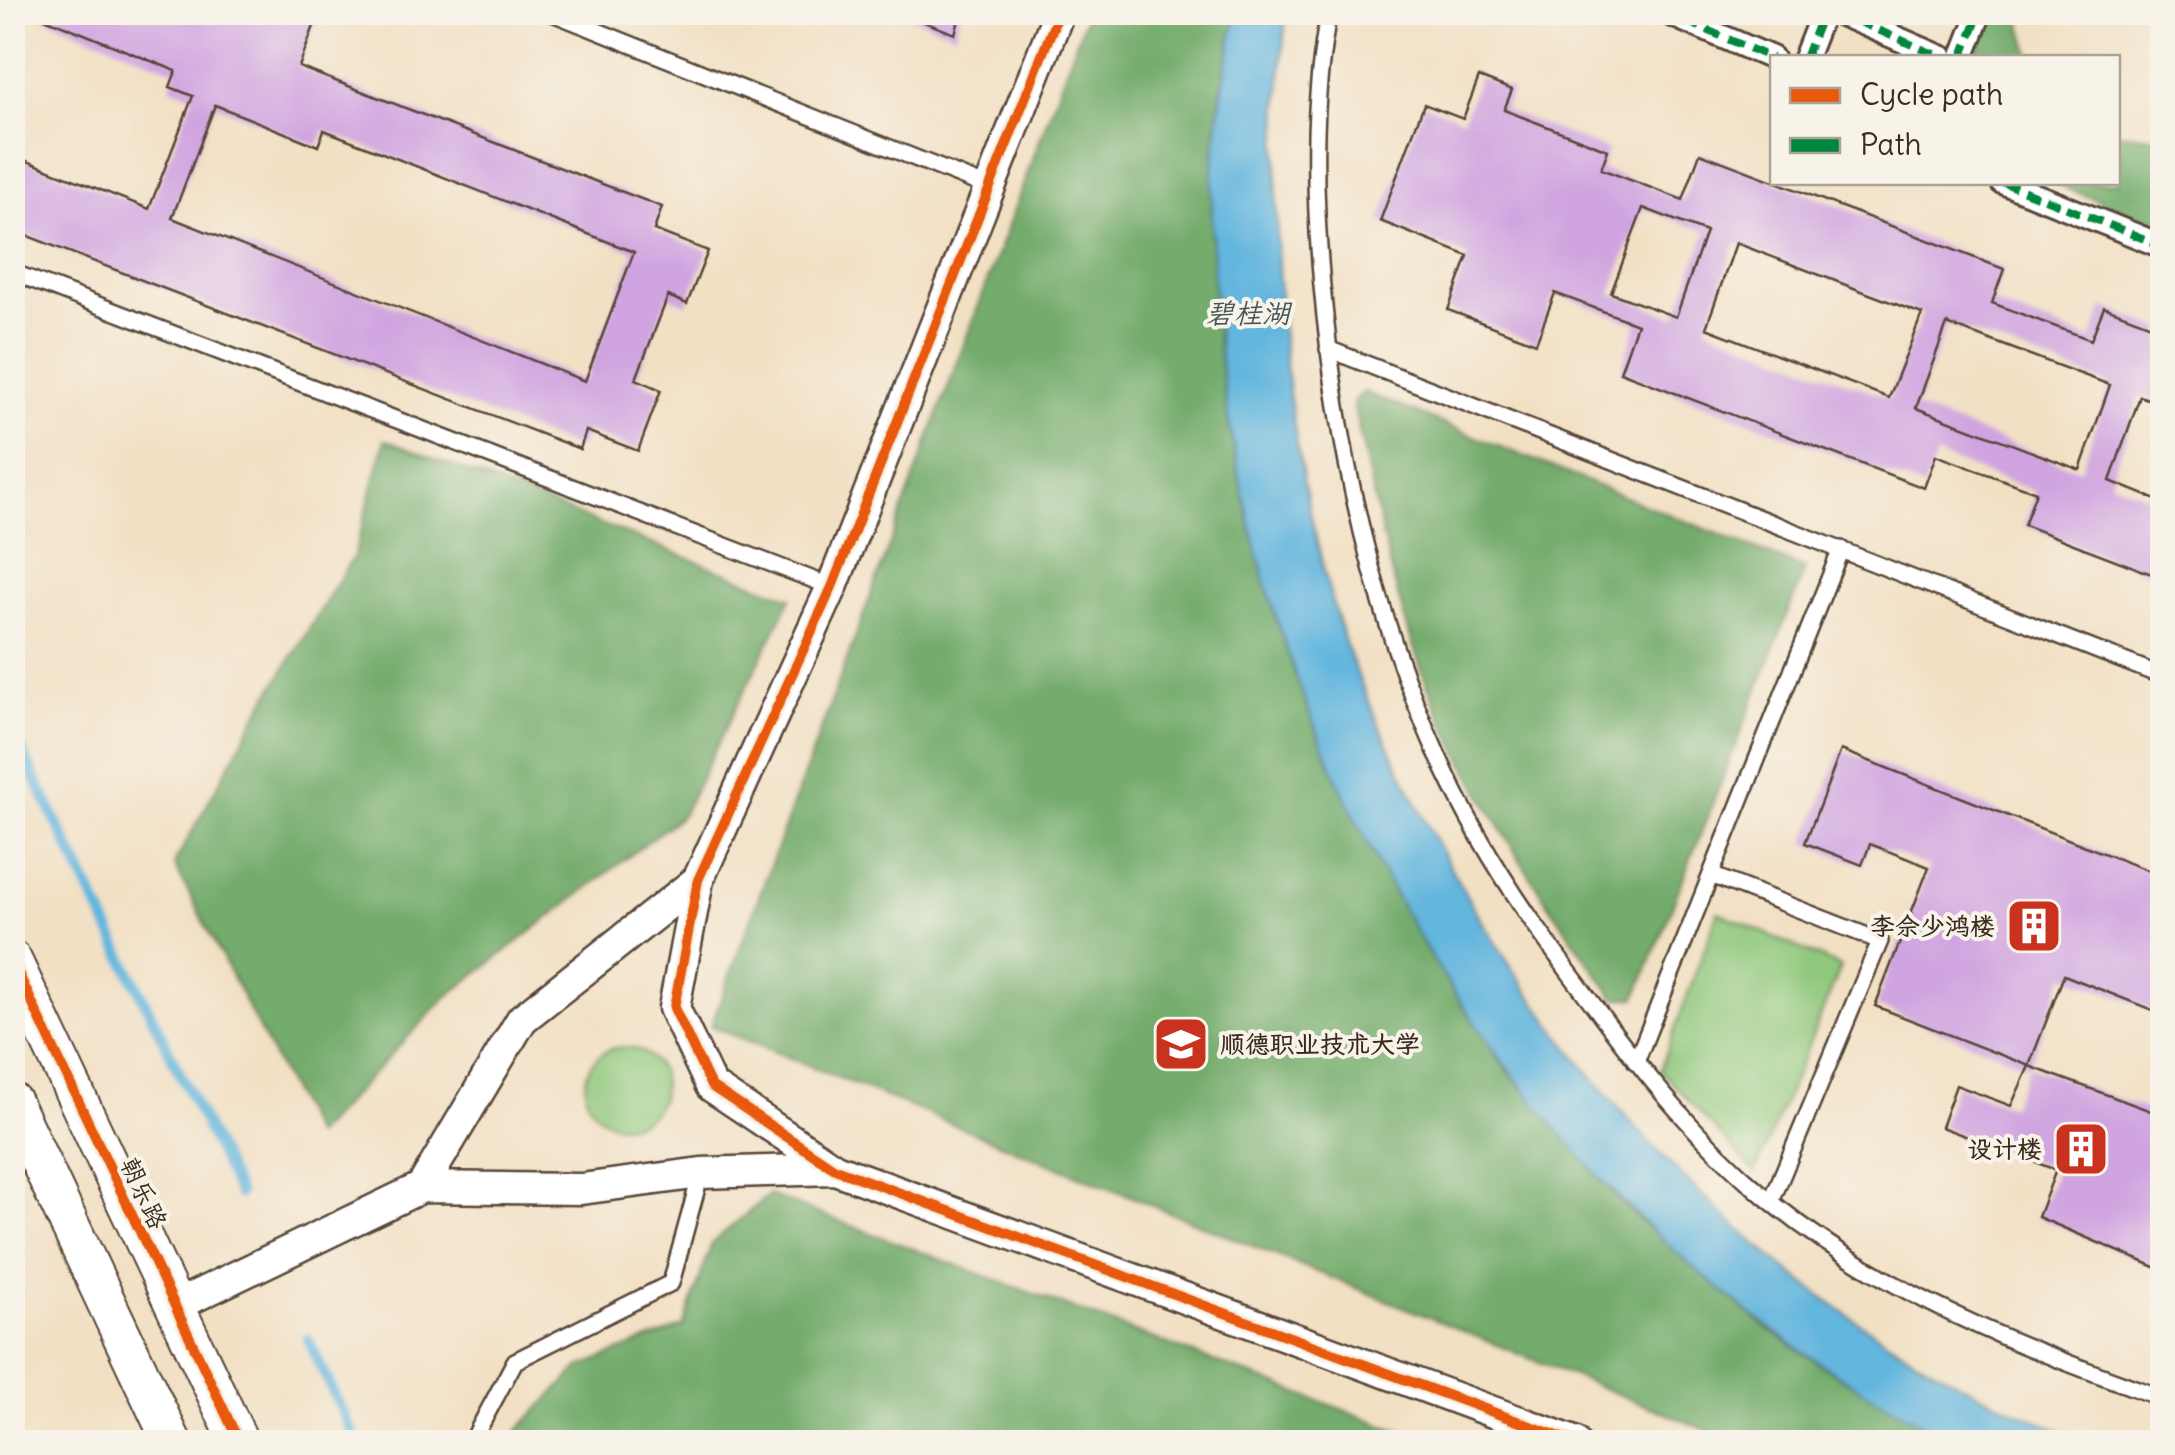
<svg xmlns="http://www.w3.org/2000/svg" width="2175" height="1455" font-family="Delius,'LXGW WenKai TC',sans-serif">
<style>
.green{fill:#8fc87c;stroke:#65794d;stroke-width:2.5}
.forest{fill:#73ac6c;stroke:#576b45;stroke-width:2.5}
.water{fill:#63b6de;stroke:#4f707e;stroke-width:2.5}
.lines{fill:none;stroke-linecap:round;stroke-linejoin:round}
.stream{stroke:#63b6de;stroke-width:11}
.building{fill:#d0a4e0;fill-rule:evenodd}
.service-casing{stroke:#564537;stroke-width:20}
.pedestrian-casing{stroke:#564537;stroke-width:28}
.minor-casing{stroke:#564537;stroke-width:35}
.tertiary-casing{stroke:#564537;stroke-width:42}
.service{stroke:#fff;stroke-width:15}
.pedestrian{stroke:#fff;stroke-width:22}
.minor{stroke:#fff;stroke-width:30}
.tertiary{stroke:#fff;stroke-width:38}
.quiet{stroke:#00873e;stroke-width:8;stroke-dasharray:15 8;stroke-linecap:butt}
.cycleway-casing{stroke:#f7f3e8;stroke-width:16}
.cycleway{stroke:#e8590c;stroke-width:10}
.labels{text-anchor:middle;stroke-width:8;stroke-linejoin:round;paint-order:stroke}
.poi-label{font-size:25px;font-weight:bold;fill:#3b2a1e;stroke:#f7f3e8;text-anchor:end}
.street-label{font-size:25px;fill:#3b2a1e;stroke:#f7f3e8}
.water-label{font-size:28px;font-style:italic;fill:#475458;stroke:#f7f3e8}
</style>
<rect width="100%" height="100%" fill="#f7f3e8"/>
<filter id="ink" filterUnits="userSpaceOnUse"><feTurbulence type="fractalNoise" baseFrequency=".01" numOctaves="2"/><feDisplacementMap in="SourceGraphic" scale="20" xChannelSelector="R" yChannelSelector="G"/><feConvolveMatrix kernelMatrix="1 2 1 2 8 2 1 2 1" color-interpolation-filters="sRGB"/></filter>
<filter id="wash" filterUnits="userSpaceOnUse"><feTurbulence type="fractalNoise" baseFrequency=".0048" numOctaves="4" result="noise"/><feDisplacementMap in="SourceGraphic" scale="40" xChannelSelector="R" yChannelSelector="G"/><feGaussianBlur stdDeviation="2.25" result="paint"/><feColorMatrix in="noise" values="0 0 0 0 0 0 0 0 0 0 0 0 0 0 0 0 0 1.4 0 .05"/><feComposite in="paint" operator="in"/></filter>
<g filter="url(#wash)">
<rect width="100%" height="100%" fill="#f2e0c4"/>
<path class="green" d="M1718,912L1841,967L1755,1172L1660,1070Z
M585 1086a39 39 0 1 1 78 0a39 39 0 1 1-78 0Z"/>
<path class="forest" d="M1087,13H1236L1220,100L1212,195L1217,337L1233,436L1389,882L1500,1061L1624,1206L1768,1329L1832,1372L1959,1442H1736L711,1026Z
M1990,13H2019L2031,57L1974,58Z
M2118,133L2162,138V225L2053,183L2118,182Z
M1364,392L1805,569L1636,998H1615C1548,907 1487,815 1439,712C1398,623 1374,498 1353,402Z
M385,440L791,598L682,815L445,998L314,1136L174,864L262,706L355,554Z
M769,1195L1429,1442H522L517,1431L580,1367L684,1326L712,1243Z"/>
<path class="water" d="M1236,13H1286C1266,221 1276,398 1332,601C1350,666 1380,729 1410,790C1549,1078 1786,1330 2091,1442C2050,1443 2002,1450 1961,1442C1945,1440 1927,1426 1912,1418C1837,1379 1770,1331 1705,1277C1402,1024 1205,592 1212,196C1213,135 1225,73 1236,13Z"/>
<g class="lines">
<path class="stream" d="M12,731L239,1194
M308,1339L357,1442"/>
</g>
<g id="blocks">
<path class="building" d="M30,12H319L299,67L662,207L654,230L708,251L687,304L668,296L636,379L661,390L638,451L586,431L580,449L12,230V155L149,209L193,96L170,87L176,71ZM215,105L318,146L324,130L634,252L585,381L172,218Z
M961,12L955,34L901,13V12Z
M1479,77L1512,90L1504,110L1608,150L1601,169L1683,200L1700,153L2004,269L1992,303L2091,340L2104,307L2162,329V405L2140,396L2110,481L2162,502V578L2024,525L2036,492L1936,455L1924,488L1620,372L1637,324L1555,293L1536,343L1448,310L1468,256L1380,221L1424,104L1463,119ZM1643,208L1706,232L1676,317L1611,293ZM1736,243L1922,314L1889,398L1706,328ZM1947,324L2110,385L2080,470L1916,408Z
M1841,750L2162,876V1014L2064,975L2029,1066L1875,1006L1929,867L1870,844L1862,865L1805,843Z
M2029,1066L2162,1115V1270L2038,1217L2056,1170L1941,1127L1956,1085L2011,1106Z"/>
</g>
</g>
<g filter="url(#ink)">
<use href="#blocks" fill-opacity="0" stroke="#564537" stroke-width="2.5"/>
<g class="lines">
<g class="service-casing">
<path id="service" d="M550,12L990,188
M1329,12C1311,101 1314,196 1322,286C1339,472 1385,671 1478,835C1513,897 1555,954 1598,1011C1646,1076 1700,1142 1763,1195C1879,1293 2021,1347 2162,1398
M12,272L832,587
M1328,349L2162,676
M1711,875L1880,941L1771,1202
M1636,1062L1841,549
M482,1442L477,1432L515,1361L671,1283L701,1173"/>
</g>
<g class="pedestrian-casing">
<path id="pedestrian" d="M1665,12L1772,58
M1836,12L1943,58
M1805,58L1823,12
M1962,58L1980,12
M2002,182L2162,246"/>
</g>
<g class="minor-casing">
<path id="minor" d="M1059,12L832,587L698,880L674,1008L711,1086L835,1169L1574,1442
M698,880L522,1019L422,1187L581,1189L701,1173L835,1169
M175,1306L422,1187"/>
</g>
<g class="tertiary-casing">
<path id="tertiary" d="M12,960L239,1442
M12,1102L172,1442"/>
</g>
<use href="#service" class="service"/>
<use href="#pedestrian" class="pedestrian"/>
<use href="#minor" class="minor"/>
<use href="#tertiary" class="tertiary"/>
<path class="quiet" d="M1665,12L1772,58
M1836,12L1943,58
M1805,58L1823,12
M1962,58L1980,12
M2002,182L2162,246"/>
<g class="cycleway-casing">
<path id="cycleway" d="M1059,12L832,587L698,880L674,1008L711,1086L835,1169L1574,1442
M12,960L239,1442"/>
</g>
<use href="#cycleway" class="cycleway"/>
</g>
</g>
<defs>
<g id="building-square" transform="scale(2.875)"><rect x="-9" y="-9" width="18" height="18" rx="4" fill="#c8321e" stroke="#f7f3e8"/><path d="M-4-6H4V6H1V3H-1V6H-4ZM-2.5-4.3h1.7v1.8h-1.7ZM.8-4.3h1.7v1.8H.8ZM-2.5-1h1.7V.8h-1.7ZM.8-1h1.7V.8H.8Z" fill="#fff"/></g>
<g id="university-square" transform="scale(2.875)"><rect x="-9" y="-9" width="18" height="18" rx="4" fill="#c8321e" stroke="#f7f3e8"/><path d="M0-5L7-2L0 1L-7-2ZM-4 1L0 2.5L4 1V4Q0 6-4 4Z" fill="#fff"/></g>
</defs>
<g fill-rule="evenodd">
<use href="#building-square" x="2034" y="926"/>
<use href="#university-square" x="1181" y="1044"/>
<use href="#building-square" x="2081" y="1149"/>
</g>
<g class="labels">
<g class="poi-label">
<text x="1995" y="935">李佘少鸿楼</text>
<text x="1220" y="1053" text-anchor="start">顺德职业技术大学</text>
<text x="2042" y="1158">设计楼</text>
</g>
<g class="street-label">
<text transform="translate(144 1193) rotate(65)" y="9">朝乐路</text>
</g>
<g class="water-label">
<text x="1248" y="323">碧桂湖</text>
</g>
</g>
<rect width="2175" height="1455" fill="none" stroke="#f7f3e8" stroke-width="50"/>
<rect x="1770" y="55" width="350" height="130" fill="#f7f3e8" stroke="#aca397" stroke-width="2.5"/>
<rect x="1790" y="88" width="50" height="15" fill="#e8590c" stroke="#aca397" stroke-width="2.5"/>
<text x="1860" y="105" font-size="30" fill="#3b2a1e">Cycle path</text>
<rect x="1790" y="138" width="50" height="15" fill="#00873e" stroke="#aca397" stroke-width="2.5"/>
<text x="1860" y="155" font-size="30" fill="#3b2a1e">Path</text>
</svg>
